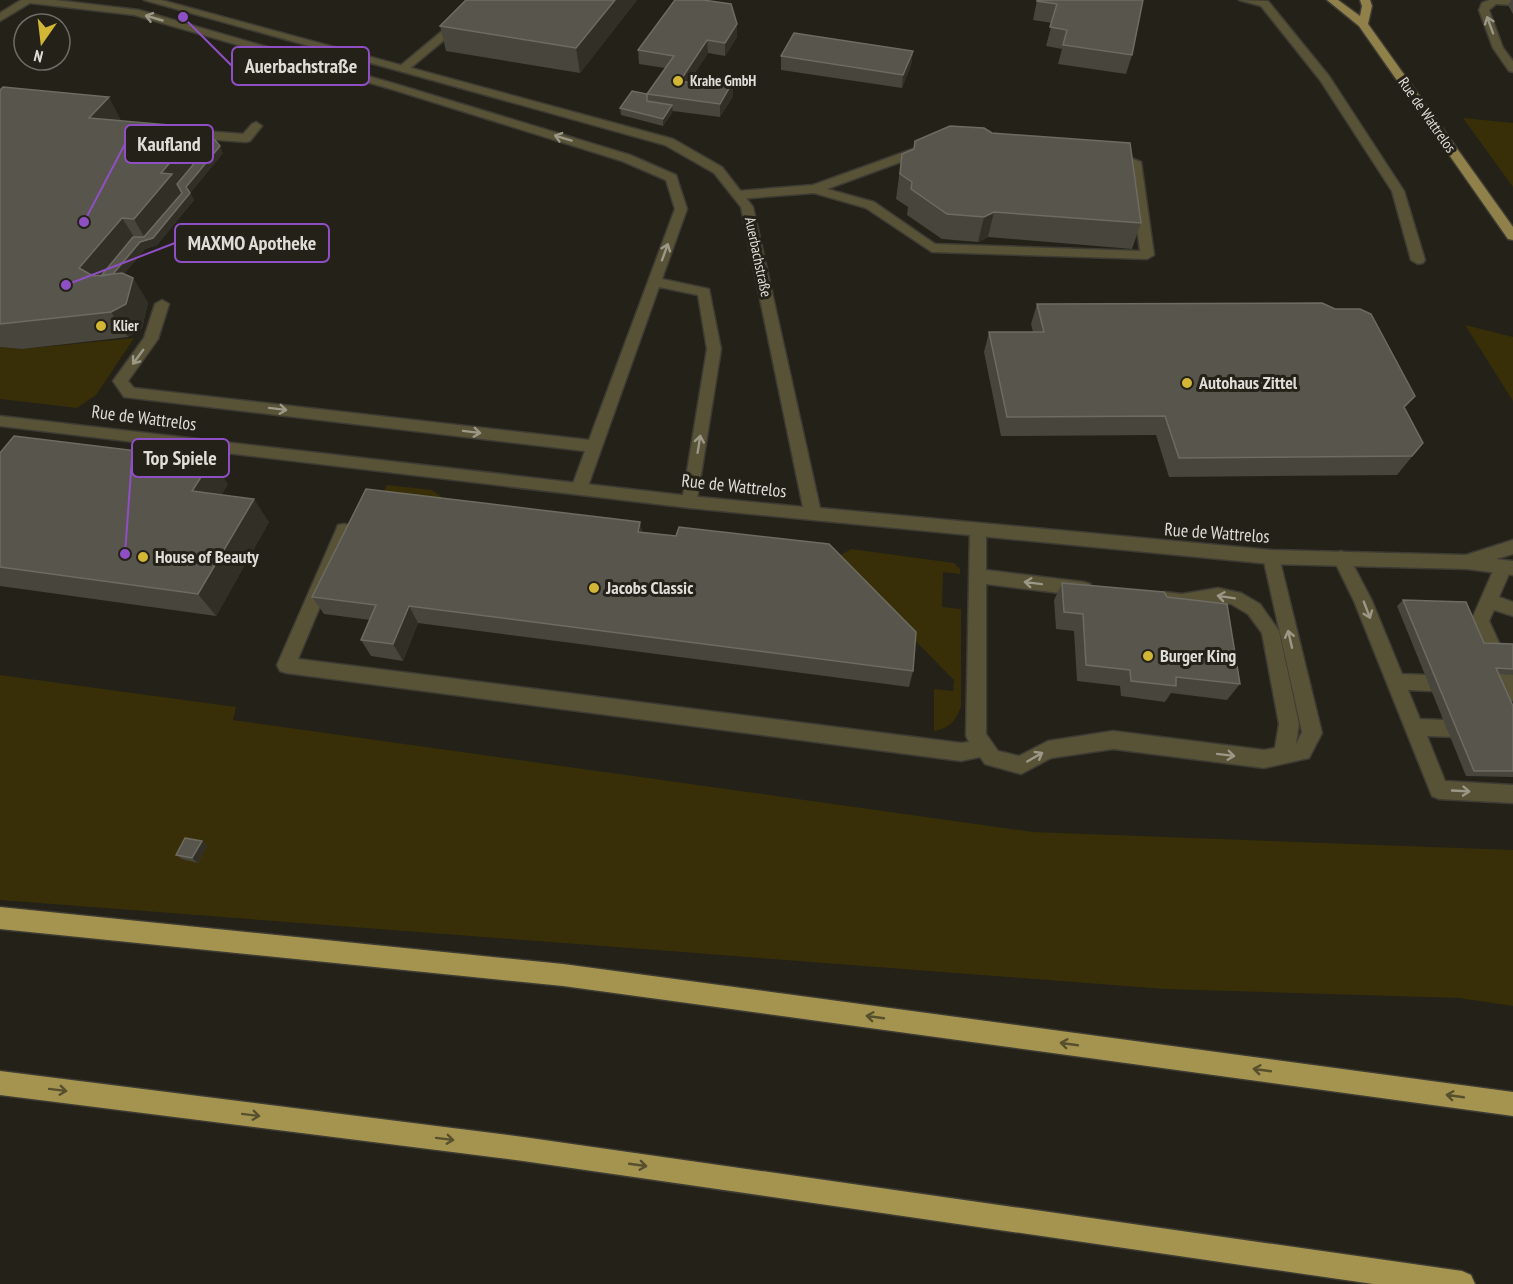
<svg xmlns="http://www.w3.org/2000/svg" width="1513" height="1284" font-family="'PT Sans Narrow',sans-serif">
<style>
.green{fill:#382f08}
.lines{fill:none;stroke-linecap:round;stroke-linejoin:round}
.lane-casing{stroke:#3d3b33;stroke-width:3}
.street-casing{stroke:#3d3b33;stroke-width:3}
.primary-casing{stroke:#3d3b33;stroke-width:3}
.highway-casing{stroke:#3d3b33;stroke-width:3}
.lane{fill:#585237;fill-rule:evenodd}
.street{fill:#585237;fill-rule:evenodd}
.primary{fill:#8f8149;fill-rule:evenodd}
.highway{fill:#a5944f;fill-rule:evenodd}
.wall{fill:#47453c}
.shaded-wall{fill:#323026}
.building{fill:#58564c;stroke:#6d6b62;stroke-width:1.5}
.oneway{stroke:#9c9887}
.oneway2{stroke:#574f2e}
.poi-dot{fill:#d3b635;stroke:#232118;stroke-width:2}
.labels{text-anchor:middle;stroke-width:6;stroke-linejoin:round;paint-order:stroke}
.far-poi-label{font-size:15px;font-weight:bold;fill:#dfddd7;stroke:#232118;text-anchor:start}
.far-street-label{font-size:15px;fill:#dfddd7;stroke:#232118}
.poi-label{font-size:18px;font-weight:bold;fill:#dfddd7;stroke:#232118;text-anchor:start}
.street-label{font-size:18px;fill:#dfddd7;stroke:#232118}
.leader{fill:none;stroke:#8f4fc4;stroke-width:2}
.callout-dot{fill:#8f4fc4;stroke:#232118;stroke-width:2}
.callout{fill:#232118;stroke:#8f4fc4;stroke-width:2}
.callout-label{font-size:20px;text-anchor:middle;font-weight:bold;fill:#dfddd7}
</style>
<rect width="100%" height="100%" fill="#232118"/>
<path class="green" d="M1463,118L1513,123V187Z
M1465,325L1513,337V401Z
M134,338L96,395L77,408L0,399V347L22,349Z
M387,485L432,490L450,503L377,507Z
M851,549L954,563L960,569V574L943,572L942,607L961,609V706C956,721 950,728 934,731V689L953,691L954,680L834,559Z
M0,675L236,707L233,720L1033,832L1513,850V1006L1459,998L1165,989L0,900Z"/>
<g class="lines">
<g class="lane-casing">
<path id="lane" d="M21,0H55L139,10L399,85L630,155L676,175L687,209L662,279L709,289L721,349L696,506L690,508L684,506L682,502L707,349L698,295L659,287L587,489L585,493H573L571,489L585,451L124,397L113,381L144,338L155,304L162,300L169,304L158,339L128,381L134,388L589,440L675,209L666,180L622,161L391,89L134,15L30,3L0,21V13Z
M473,0H484L449,36L408,70H400V66L441,32Z
M1239,0L1268,1L1329,76L1404,191L1425,260L1423,263L1418,264L1411,260L1392,191L1320,80L1261,6Z
M1489,0H1513V5L1496,4L1489,10L1503,48L1513,61V72L1509,71L1493,48L1479,10L1482,3Z
M256,122L262,126L250,141L246,142L177,137L171,133L177,129L243,134L252,124Z
M924,145L930,149L928,152L827,189L874,202L935,244L1140,251L1129,164L1106,157V151L1110,150L1141,162L1154,255L1147,259L932,252L866,208L814,193L738,199L732,195L738,191L813,185Z
M978,523L984,524L986,529V570L1084,582L1090,584L1093,589L1090,594L1084,596L986,584V734L998,751L1019,756L1048,741L1113,731L1264,750L1275,748L1279,724L1262,633L1248,614L1231,604L1218,602L1182,608L1159,604L1156,599L1159,594L1165,592L1182,594L1218,588L1241,593L1260,604L1279,631L1299,724L1296,744L1302,732L1263,557L1265,552L1271,550L1277,552L1279,557L1322,733L1309,758L1264,768L1113,749L1051,758L1021,774L985,764L980,757L961,761L286,673L280,671L277,665L336,530L338,525L344,524L350,525L352,530L298,659L961,743L969,742L966,736L970,529L972,524Z
M1341,551L1347,553L1372,601L1402,674L1453,676L1460,678L1462,684L1460,690L1453,692L1408,690L1420,719L1513,723V739L1427,736L1445,781L1513,785V803L1439,799L1432,796L1354,601L1333,558L1335,553Z
M1503,560L1509,562L1512,567L1499,597L1513,602V616L1494,610L1489,621L1513,673V701L1506,699L1471,621L1497,562Z"/>
</g>
<g class="street-casing">
<path id="street" d="M144,0H161L673,139L722,167L753,207L820,508L1271,550L1466,555L1513,540V554L1496,559L1513,561V575L1467,569L1271,564L813,520L690,508L0,426V416L690,496L803,507L741,207L714,173L665,145Z"/>
</g>
<g class="primary-casing">
<path id="primary" d="M1327,0H1338L1360,16L1362,6L1360,0H1370L1372,6L1368,24L1513,227V240L1508,239L1359,26Z"/>
</g>
<g class="highway-casing">
<path id="highway" d="M0,907L563,964L1513,1092V1116L563,986L0,929Z
M0,1071L523,1137L1462,1271L1471,1275L1475,1284H1373L523,1161L0,1095Z"/>
</g>
<use href="#lane" class="lane"/>
<use href="#street" class="street"/>
<use href="#primary" class="primary"/>
<use href="#highway" class="highway"/>
</g>
<path class="wall" d="M637,0L580,73L446,51L440,26Z
M1037,0H1143L1132,55L1126,74L1058,64L1062,49L1046,46L1052,23L1033,20Z
M1511,0H1513V14L1508,5Z
M737,24V37L725,56L708,53L689,82L698,84L732,83L733,96L720,117L673,111L663,126L621,115L620,108L647,94L665,68L639,64L638,50Z
M913,51L911,65L902,88L781,70V56Z
M0,90L122,121L198,130L202,139L223,153L190,193L194,200L157,245L145,249L124,274L133,278L148,303L142,328L128,337L22,349L0,347Z
M915,141L1141,223L1132,249L988,237L978,242L942,239L907,215L908,207L896,199L902,154L914,149Z
M1037,304L1405,409L1423,443L1397,475L1169,477L1156,435L1001,436L984,352L989,332H1033L1031,324Z
M0,453L228,484L221,495L269,522L216,616L0,586Z
M640,522L642,532L913,671L909,687L418,623L403,661L371,656L361,640L370,620L324,614L312,597Z
M1062,583L1167,597L1240,684L1227,700L1171,693L1165,702L1121,696L1120,686L1077,681L1074,631L1056,629L1054,600Z
M1403,600L1484,643L1513,644V675L1498,674L1513,706V777L1466,776L1397,606Z
M202,841L207,846L198,863L182,859L176,855Z"/>
<path class="shaded-wall" d="M615,0H637L580,73L576,48Z
M737,24V37L725,56V43Z
M707,40L708,53L681,94L680,81Z
M913,51L911,65L902,88L903,75Z
M732,83L733,96L720,117V104Z
M109,97L122,122L89,118Z
M672,105L673,112L663,126V119Z
M198,130L211,155L186,187L220,146L223,153L190,193L194,200L157,245L145,249L104,298L99,291L140,242L146,240L134,219L161,173Z
M994,212L988,237L978,242L984,217Z
M122,218L138,243L99,291L79,268Z
M133,278L148,303L142,328L128,337L111,312Z
M212,460L228,484L209,514L192,491Z
M254,499L269,522L216,616L198,594Z
M640,522L643,540L638,532Z
M409,606L418,623L403,661L393,644Z
M202,841L207,846L198,863L192,858Z"/>
<path class="building" d="M466,0H615L576,48L440,26Z
M675,0H703L731,4L737,24L725,43L707,40L680,81L698,84L701,78L732,83L720,104L647,94L674,56L638,50Z
M1037,0H1143L1132,55L1063,45L1067,30L1050,27L1057,4L1037,1Z
M794,33L913,51L903,75L781,56Z
M3,87L109,97L89,118L192,127L198,130L161,173L172,174L134,219L122,218L79,268L93,276L122,273L133,278L126,304L111,312L0,324V90Z
M632,91L647,94V101L672,105L663,119L620,108Z
M950,126L984,128L992,133L1130,143L1141,223L994,212L984,217L947,214L911,189L912,182L900,174L902,154L914,149L915,141Z
M202,139L215,140L220,146L186,187L190,193L153,238L140,242L113,274L101,276L133,237H144L182,193L177,184L207,148Z
M1322,303L1335,309H1360L1371,314L1415,396L1404,407L1423,443L1412,456L1179,458L1165,416L1007,417L989,332H1044L1037,304Z
M14,436L212,460L192,491L254,499L198,594L0,567V453Z
M366,489L640,522L638,532L676,536L679,527L829,544L916,632L913,671L409,606L393,644L361,640L376,605L312,597Z
M1062,583L1164,592L1167,597L1227,604L1240,684L1176,677V686L1131,681L1130,670L1086,665L1083,614L1064,612Z
M1403,600L1466,602L1484,643L1513,644V669L1496,668L1513,706V771H1474Z
M185,838L202,841L192,858L176,855Z"/>
<defs><path id="oneway-shaft" d="M-6 0H5M1.5-3L5.5 0L1.5 3" fill="none" stroke-width="1.6" stroke-linecap="round" stroke-linejoin="round" transform="scale(1.5)"/></defs>
<g class="oneway">
<use href="#oneway-shaft" transform="translate(154 18) rotate(-164)"/>
<use href="#oneway-shaft" transform="translate(1490 25) rotate(-110)"/>
<use href="#oneway-shaft" transform="translate(563 138) rotate(-163)"/>
<use href="#oneway-shaft" transform="translate(665 252) rotate(-70)"/>
<use href="#oneway-shaft" transform="translate(138 357) rotate(126)"/>
<use href="#oneway-shaft" transform="translate(278 409) rotate(7)"/>
<use href="#oneway-shaft" transform="translate(472 432) rotate(7)"/>
<use href="#oneway-shaft" transform="translate(699 444) rotate(-81)"/>
<use href="#oneway-shaft" transform="translate(1033 583) rotate(-173)"/>
<use href="#oneway-shaft" transform="translate(1226 597) rotate(-171)"/>
<use href="#oneway-shaft" transform="translate(1367 610) rotate(69)"/>
<use href="#oneway-shaft" transform="translate(1290 639) rotate(-103)"/>
<use href="#oneway-shaft" transform="translate(1226 755) rotate(7)"/>
<use href="#oneway-shaft" transform="translate(1035 757) rotate(-30)"/>
<use href="#oneway-shaft" transform="translate(1461 791) rotate(3)"/>
</g>
<g class="oneway2">
<use href="#oneway-shaft" transform="translate(875 1017) rotate(-172)"/>
<use href="#oneway-shaft" transform="translate(1069 1044) rotate(-172)"/>
<use href="#oneway-shaft" transform="translate(1262 1070) rotate(-172)"/>
<use href="#oneway-shaft" transform="translate(58 1090) rotate(7)"/>
<use href="#oneway-shaft" transform="translate(1455 1096) rotate(-172)"/>
<use href="#oneway-shaft" transform="translate(251 1115) rotate(7)"/>
<use href="#oneway-shaft" transform="translate(445 1139) rotate(7)"/>
<use href="#oneway-shaft" transform="translate(638 1165) rotate(8)"/>
</g>
<g class="poi-dot">
<circle cx="678" cy="81" r="6"/>
<circle cx="101" cy="326" r="6"/>
<circle cx="1187" cy="383" r="6"/>
<circle cx="143" cy="557" r="6"/>
<circle cx="594" cy="588" r="6"/>
<circle cx="1148" cy="656" r="6"/>
</g>
<g class="labels">
<g class="far-poi-label">
<text x="690" y="86">Krahe GmbH</text>
<text x="113" y="331">Klier</text>
</g>
<g class="far-street-label">
<text transform="translate(1427 115) rotate(55)" y="5">Rue de Wattrelos</text>
<text transform="translate(758 257) rotate(78)" y="5">Auerbachstraße</text>
</g>
<g class="poi-label">
<text x="1199" y="389">Autohaus Zittel</text>
<text x="155" y="563">House of Beauty</text>
<text x="606" y="594">Jacobs Classic</text>
<text x="1160" y="662">Burger King</text>
</g>
<g class="street-label">
<text transform="translate(144 418) rotate(7)" y="6">Rue de Wattrelos</text>
<text transform="translate(734 486) rotate(6)" y="6">Rue de Wattrelos</text>
<text transform="translate(1217 533) rotate(4)" y="6">Rue de Wattrelos</text>
</g>
</g>
<path class="leader" d="M183 17L232 66M84 222L125 144M66 285L175 243M125 554L132 458"/>
<g class="callout-dot">
<circle cx="183" cy="17" r="6"/>
<circle cx="84" cy="222" r="6"/>
<circle cx="66" cy="285" r="6"/>
<circle cx="125" cy="554" r="6"/>
</g>
<g class="callout">
<rect x="232" y="47" width="137" height="38" rx="6"/>
<rect x="125" y="125" width="88" height="38" rx="6"/>
<rect x="175" y="224" width="154" height="38" rx="6"/>
<rect x="132" y="439" width="97" height="38" rx="6"/>
</g>
<g class="callout-label">
<text x="301" y="73">Auerbachstraße</text>
<text x="169" y="151">Kaufland</text>
<text x="252" y="250">MAXMO Apotheke</text>
<text x="180" y="465">Top Spiele</text>
</g>
<g transform="translate(42 42) rotate(194)"><circle r="28" fill="#232118" stroke="#6e6c64" stroke-width="1.5"/>
<path d="M0-4.5L10 22L0 15L-10 22Z" fill="#d3b635"/>
<text y="-9" font-size="16" font-weight="bold" text-anchor="middle" fill="#dfddd7">N</text>
</g>
</svg>
